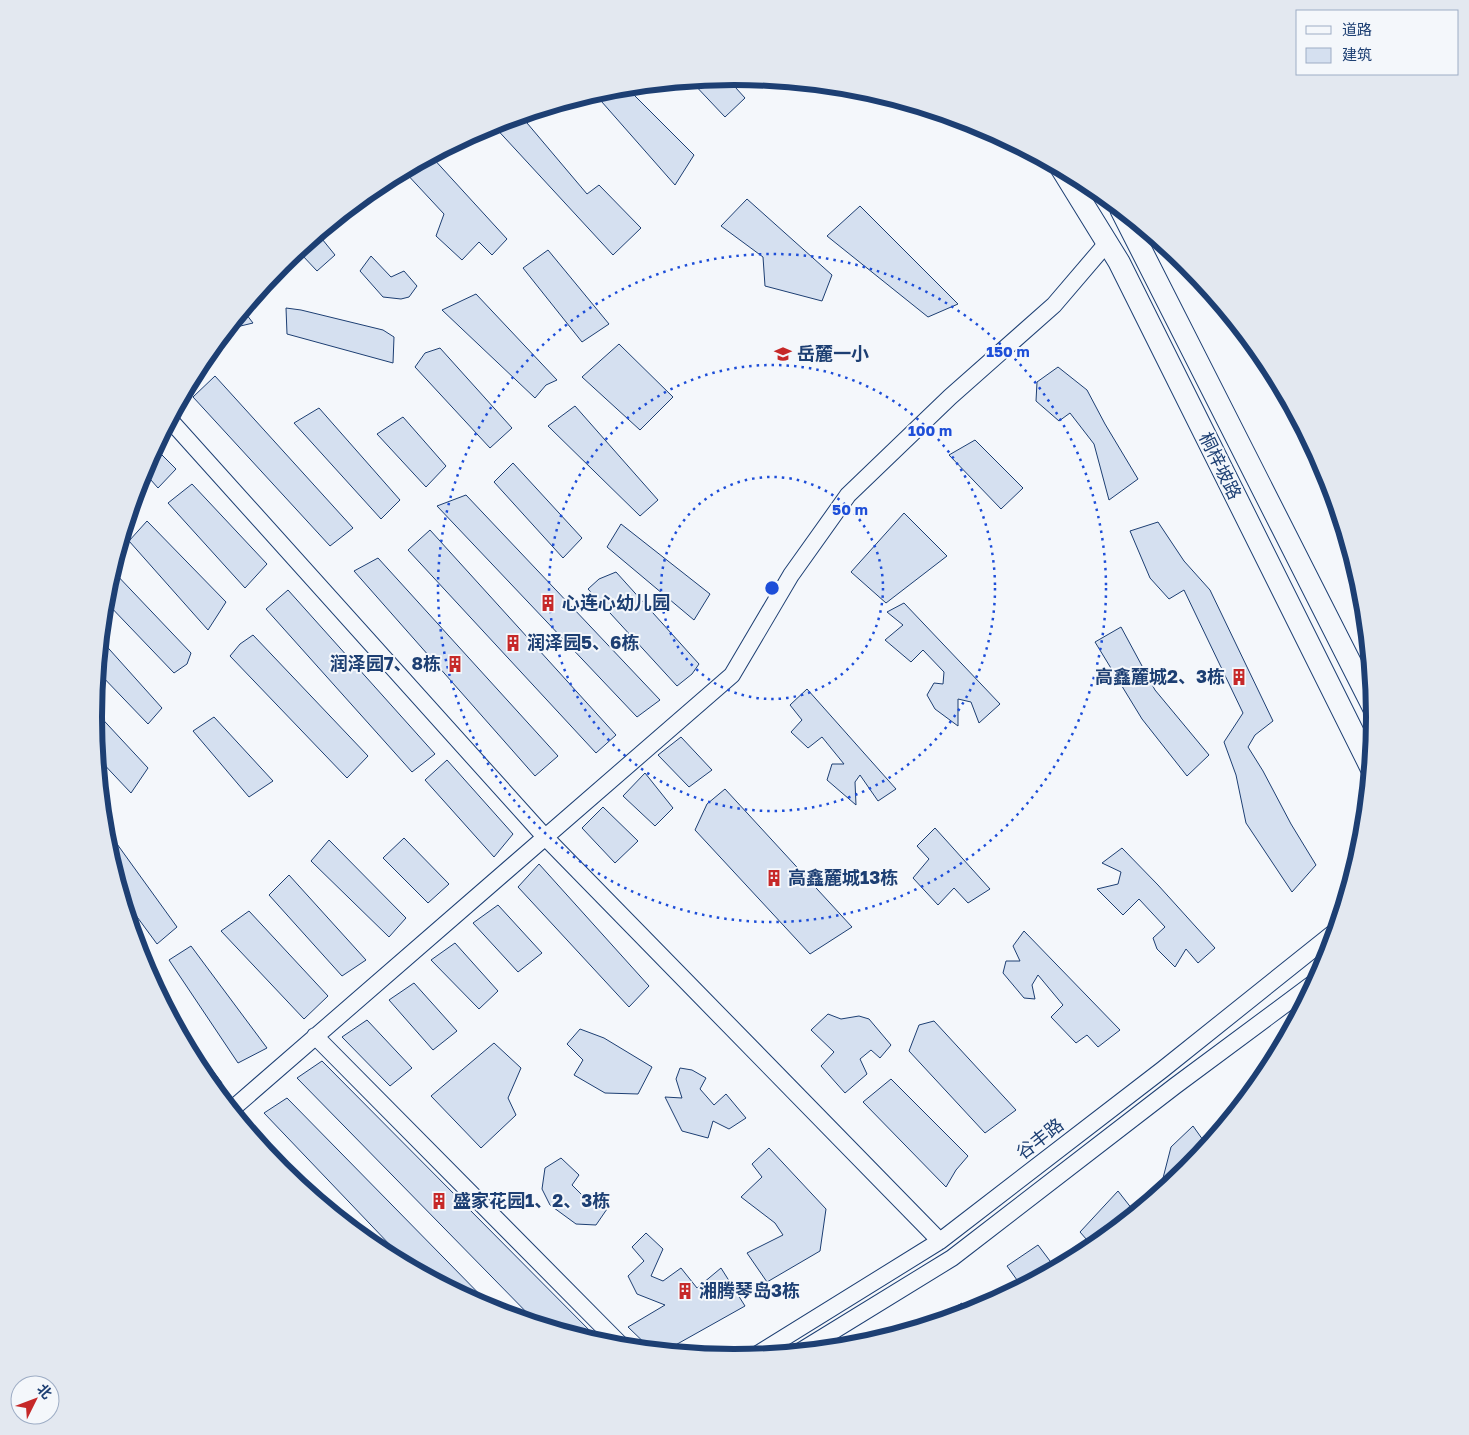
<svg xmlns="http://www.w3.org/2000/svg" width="1469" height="1435" font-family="'Golos Text','Noto Sans SC',sans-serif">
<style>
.building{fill:#d5e0f0;stroke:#1d3f73}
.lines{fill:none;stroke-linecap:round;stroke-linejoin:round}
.minor-casing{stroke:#1d3f73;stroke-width:18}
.major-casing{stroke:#1d3f73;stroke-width:23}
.minor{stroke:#f4f7fb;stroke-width:16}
.major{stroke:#f4f7fb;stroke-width:21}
.ring{fill:none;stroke:#1d4ed8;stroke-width:2.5;stroke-dasharray:2.5 5}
.labels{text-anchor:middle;stroke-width:4;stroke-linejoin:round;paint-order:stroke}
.poi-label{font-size:18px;font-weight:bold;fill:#1d3f73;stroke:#f4f7fb;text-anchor:start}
.street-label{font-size:18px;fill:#1d3f73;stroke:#f4f7fb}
.rim{fill:none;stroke:#1d3f73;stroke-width:6}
.centre{fill:#1d4ed8;stroke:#f4f7fb;stroke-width:2.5}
.ring-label{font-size:15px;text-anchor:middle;font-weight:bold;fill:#1d4ed8;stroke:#f4f7fb;stroke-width:4;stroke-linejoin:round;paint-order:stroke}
</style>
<rect width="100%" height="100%" fill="#f4f7fb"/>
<path class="building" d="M726,77L745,98L725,117L691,81Z
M626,87L694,155L675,185L594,93L610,89Z
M542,109L527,123L587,194L599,185L641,228L613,255L492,124Z
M431,156L507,239L492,255L479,242L462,260L436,236L444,214L404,171Z
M747,199L832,275L822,301L765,286L763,257L721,226Z
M860,206L958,304L928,317L827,236Z
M318,234L335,255L317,271L302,255L291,263L289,257Z
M548,250L609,324L582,342L523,268Z
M371,256L391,277L404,271L417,286L409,297L401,299L383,297L360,271Z
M476,294L557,380L546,385L535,398L442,310Z
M286,308L301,310L383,330L394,337L393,363L287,334Z
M243,310L253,323L228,329Z
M619,344L673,397L640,430L582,377Z
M440,348L512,428L490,448L415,367L425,353Z
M1058,367L1087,390L1105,424L1138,479L1109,500L1094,444L1070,413L1059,421L1036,401L1037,382Z
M215,376L353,528L330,546L193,397Z
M575,406L658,500L640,516L548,426Z
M319,408L400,500L381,519L294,423Z
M403,417L446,466L426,487L377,434Z
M975,440L1023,488L1001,509L949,455Z
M155,448L176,469L158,488L143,471Z
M513,463L582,538L563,558L494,482Z
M192,484L267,564L245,588L168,503Z
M466,495L660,700L637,717L437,506Z
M904,513L947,556L886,603L851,572Z
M147,521L226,602L208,630L129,541Z
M1158,522L1184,561L1210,590L1273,721L1255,735L1248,747L1263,771L1291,824L1316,865L1292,892L1246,823L1236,775L1224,742L1243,713L1184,590L1169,599L1150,578L1130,531Z
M621,524L710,594L694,620L607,547Z
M430,530L616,735L596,753L408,550Z
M378,558L558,756L535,776L354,571Z
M112,570L191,653L187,664L174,673L105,601L106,592Z
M616,572L699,664L692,674L677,686L588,589L599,579Z
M288,590L435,754L412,772L266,609Z
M904,603L1000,704L979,723L971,702L958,699V726L935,709L927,695L934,683L943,684L944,672L923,650L911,662L885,640L903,625L887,612Z
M1121,627L1155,690L1209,755L1187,776L1142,719L1095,642Z
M253,635L368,756L347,778L230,656L240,644Z
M101,640L162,708L148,724L98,672Z
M807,689L896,789L878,801L860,775L855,782L856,805L827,780L832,764H844L822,737L808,748L791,732L802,720L790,705Z
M94,710L148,768L131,793L97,757Z
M214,717L273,781L249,797L193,731Z
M681,737L712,770L689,787L658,755Z
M447,760L513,834L494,857L425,780Z
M645,773L673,808L655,826L623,796Z
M725,789L852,927L810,954L695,830L707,804Z
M603,807L638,841L615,863L582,828Z
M104,826L177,927L157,944L121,895L106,842Z
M935,828L990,889L968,903L954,888L938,905L913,878L929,859L917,846Z
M404,838L449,884L428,903L383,858Z
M329,840L406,918L389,937L311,861Z
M1122,848L1158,885L1215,948L1198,963L1186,949L1175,967L1157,949L1153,938L1165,927L1139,899L1123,915L1097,889L1118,884L1121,872L1102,863Z
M539,864L649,986L629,1007L518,887Z
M289,875L366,960L342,976L269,895Z
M498,905L542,953L518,972L473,923Z
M249,911L328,996L304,1019L221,931Z
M1024,931L1120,1030L1098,1047L1087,1035L1076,1043L1051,1017L1063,1005L1038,975L1032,985L1035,999L1024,998L1003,973L1006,961H1020L1013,946Z
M455,943L498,991L479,1009L431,960Z
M191,946L267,1048L238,1063L169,960Z
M414,983L457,1031L433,1050L389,1000Z
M167,1010L222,1083L214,1089L201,1074Z
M828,1014L841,1019L859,1016L869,1019L891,1045L880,1058L871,1050L860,1059L867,1074L845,1093L821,1066L834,1052L811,1030Z
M367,1020L412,1068L390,1086L342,1037Z
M934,1021L1016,1110L985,1133L909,1051L919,1025Z
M580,1029L604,1038L652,1067L638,1094L605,1093L574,1075L583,1060L567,1044Z
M494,1043L521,1068L508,1098L516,1115L481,1148L431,1096Z
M322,1061L603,1344L539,1325L297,1078Z
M680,1068L692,1070L706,1078L700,1089L714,1105L726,1094L746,1118L729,1129L713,1121L708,1138L682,1131L665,1097L682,1098L676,1079Z
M891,1079L968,1156L956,1170L946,1187L863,1102Z
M287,1098L497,1312L489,1310L413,1269L264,1113Z
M1193,1126L1208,1147L1188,1171L1168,1188L1162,1182L1171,1147Z
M769,1148L826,1209L820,1251L767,1282L747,1253L783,1235L775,1223L741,1197L762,1177L752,1164Z
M561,1158L579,1175L572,1185L584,1197L598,1192L607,1209L596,1225L576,1224L550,1205L542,1189L545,1168Z
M1118,1191L1136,1214L1094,1248L1080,1232Z
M646,1233L663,1249L651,1276L663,1281L681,1268L697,1288L721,1268L745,1306L663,1352L653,1351L628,1327L665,1305L637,1294L628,1276L644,1261L632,1247Z
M1038,1245L1056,1269L1022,1287L1007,1266Z
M962,1303L969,1313L932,1324L931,1322Z"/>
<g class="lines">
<g class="minor-casing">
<path id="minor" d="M170,420L545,837L940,1241
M315,1036L624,1348
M231,1110L732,675L791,575L848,495L950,397L1054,305L1107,243
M799,1352L952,1258L1175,1086L1319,979
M753,1357L940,1241L1162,1070L1337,930"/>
</g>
<g class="major-casing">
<path id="major" d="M1061,168L1119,262L1371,768
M1121,210L1375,711"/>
</g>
<use href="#minor" class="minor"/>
<use href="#major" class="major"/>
</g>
<g class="ring">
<circle cx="772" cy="588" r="111"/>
<circle cx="772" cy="588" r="223"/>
<circle cx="772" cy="588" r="334"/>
</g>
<defs>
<g id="school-bare" transform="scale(1.35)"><path d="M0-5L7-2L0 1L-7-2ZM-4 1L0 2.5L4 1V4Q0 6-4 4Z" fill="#c62828" stroke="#f4f7fb" stroke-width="2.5" paint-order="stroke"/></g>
<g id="building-bare" transform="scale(1.35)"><path d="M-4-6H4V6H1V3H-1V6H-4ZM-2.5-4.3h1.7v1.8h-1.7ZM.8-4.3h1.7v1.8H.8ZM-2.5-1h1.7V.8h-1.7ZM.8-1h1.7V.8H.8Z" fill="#c62828" stroke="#f4f7fb" stroke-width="2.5" paint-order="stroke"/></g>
</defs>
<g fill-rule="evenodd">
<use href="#school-bare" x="783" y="354"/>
<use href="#building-bare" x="548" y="603"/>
<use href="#building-bare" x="513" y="643"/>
<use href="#building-bare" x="455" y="664"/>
<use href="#building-bare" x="1239" y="677"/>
<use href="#building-bare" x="774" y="878"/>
<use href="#building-bare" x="439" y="1201"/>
<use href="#building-bare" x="685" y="1291"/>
</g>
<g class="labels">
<g class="poi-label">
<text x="797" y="360">岳麓一小</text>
<text x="562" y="609">心连心幼儿园</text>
<text x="527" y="649">润泽园5、6栋</text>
<text x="441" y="670" text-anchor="end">润泽园7、8栋</text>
<text x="1225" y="683" text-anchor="end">高鑫麓城2、3栋</text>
<text x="788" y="884">高鑫麓城13栋</text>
<text x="453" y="1207">盛家花园1、2、3栋</text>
<text x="699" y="1297">湘腾琴岛3栋</text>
</g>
<g class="street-label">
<text transform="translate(1220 466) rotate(64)" y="6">桐梓坡路</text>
<text transform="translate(1040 1139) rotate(-38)" y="6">谷丰路</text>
</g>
</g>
<path d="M0 0H1469V1435H0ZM102 717a632 632 0 1 1 1264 0a632 632 0 1 1-1264 0Z" fill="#e3e8f0" fill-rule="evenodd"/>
<path class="rim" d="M102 717a632 632 0 1 1 1264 0a632 632 0 1 1-1264 0Z"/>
<circle cx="772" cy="588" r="8" class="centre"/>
<g class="ring-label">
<text x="1008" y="357">150 m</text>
<text x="930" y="436">100 m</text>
<text x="850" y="515">50 m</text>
</g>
<rect x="1296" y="10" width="162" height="65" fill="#f4f7fb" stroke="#9eadc5"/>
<rect x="1306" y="26" width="25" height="8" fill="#f4f7fb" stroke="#9eadc5"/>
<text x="1342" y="35" font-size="15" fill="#1d3f73">道路</text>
<rect x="1306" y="48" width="25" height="15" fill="#d5e0f0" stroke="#9eadc5"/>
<text x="1342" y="60" font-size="15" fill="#1d3f73">建筑</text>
<g transform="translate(35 1400) rotate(48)"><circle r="24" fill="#f4f7fb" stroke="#9eadc5"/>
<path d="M0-4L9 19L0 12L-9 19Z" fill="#c62828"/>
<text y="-8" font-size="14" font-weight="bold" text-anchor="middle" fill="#1d3f73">北</text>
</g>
</svg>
